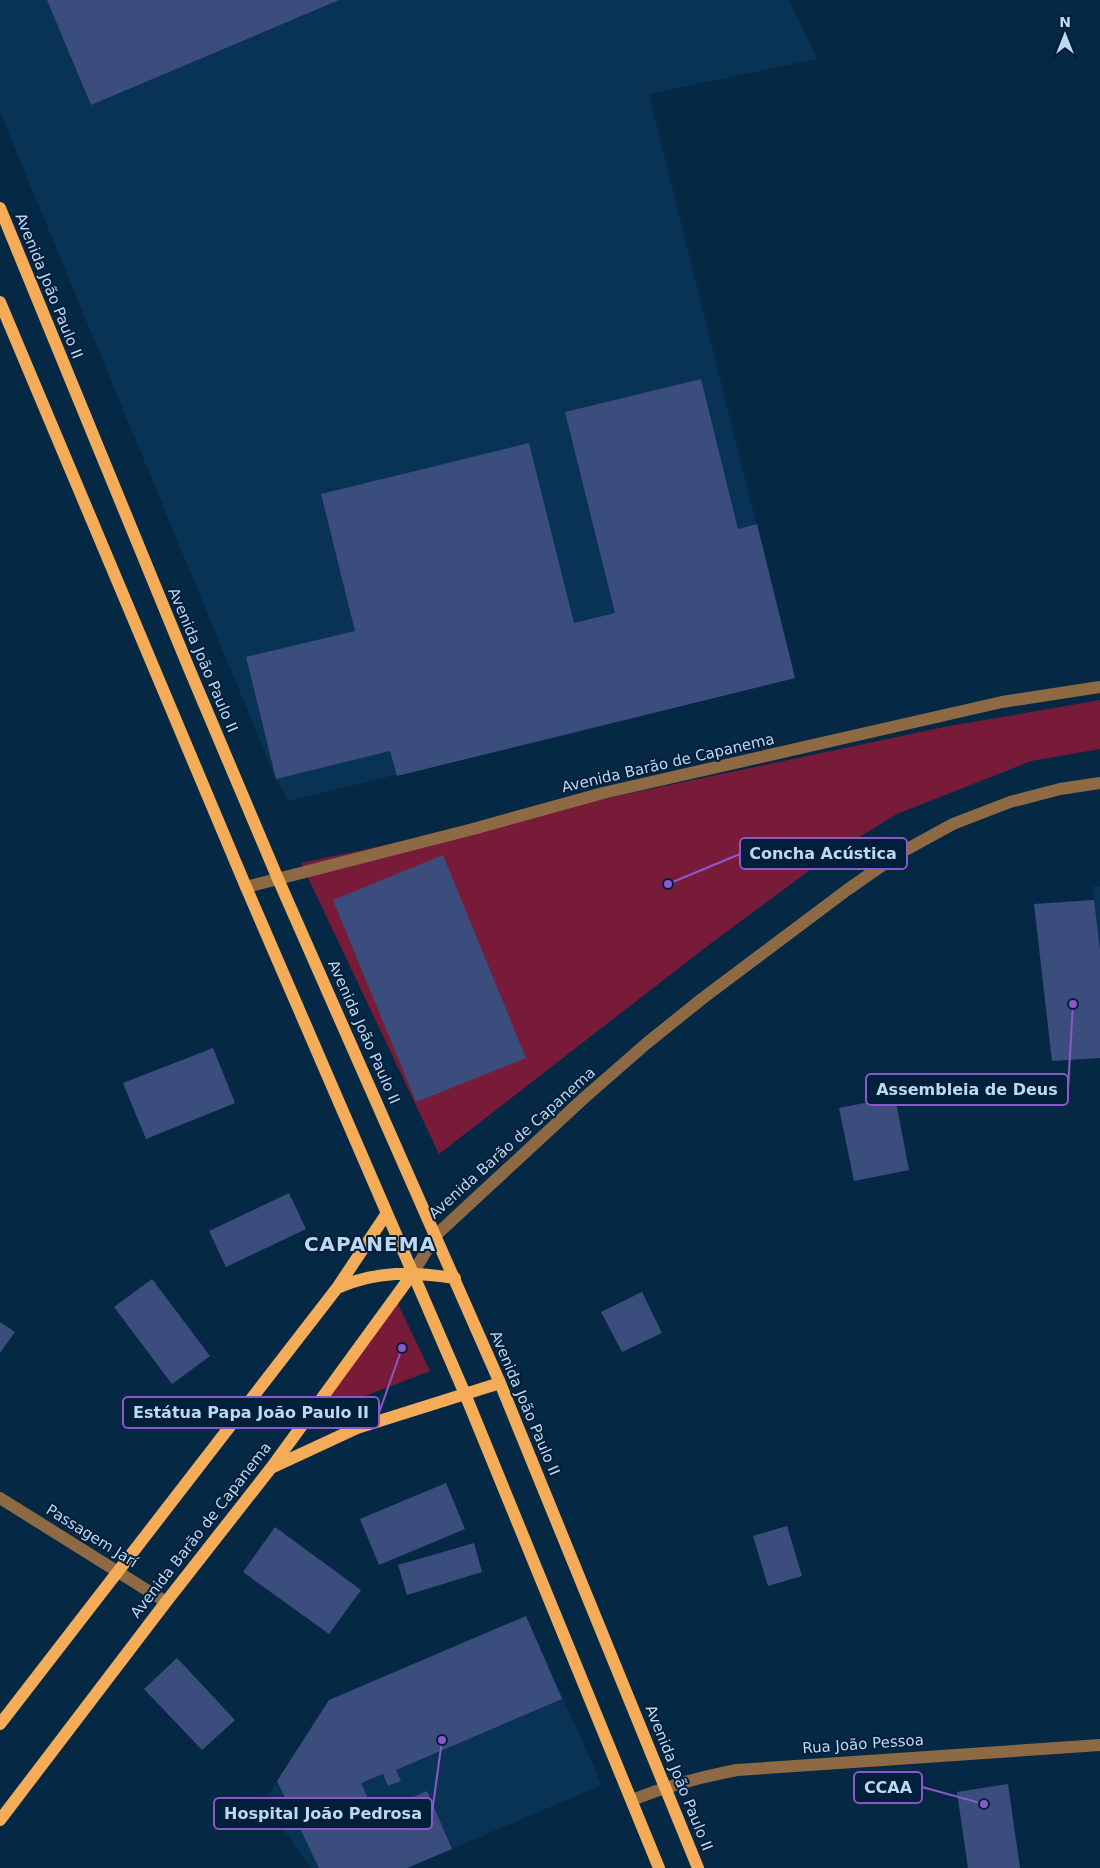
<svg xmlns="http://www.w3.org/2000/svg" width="1100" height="1868" font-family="'DejaVu Sans',sans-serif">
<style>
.built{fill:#083354}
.green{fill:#781b38}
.building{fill:#3b4d7d}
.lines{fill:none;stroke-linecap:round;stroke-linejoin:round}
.minor{stroke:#8d6a44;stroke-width:12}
.major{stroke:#f5ac58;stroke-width:12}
.labels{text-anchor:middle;stroke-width:4;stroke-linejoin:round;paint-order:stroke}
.street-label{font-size:15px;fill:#bfd8ef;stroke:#001f3a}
.district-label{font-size:20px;font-weight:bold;letter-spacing:1px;fill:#bfd8ef;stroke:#001f3a}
.leader{fill:none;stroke:#8c57cb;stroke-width:2}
.callout-dot{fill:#8c57cb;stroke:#001f3a;stroke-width:2}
.callout{fill:#001f3a;stroke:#8c57cb;stroke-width:2}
.callout-label{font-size:16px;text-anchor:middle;font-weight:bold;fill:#bfd8ef}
</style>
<rect width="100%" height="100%" fill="#052945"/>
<path class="built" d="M0,0H789L817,59L649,94L795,678L288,801L276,779L0,112Z
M1100,886V950L1092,887Z
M526,1616L602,1785L407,1868H311L264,1802L329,1700Z"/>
<path class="green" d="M1100,700V749L1031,761L897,814L833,853L710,944L439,1154L301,863L944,727Z
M396,1300L430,1371L313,1416Z"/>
<path class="building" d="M47,0H339L91,105Z
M701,379L738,529L757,524L795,678L397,776L390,751L276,779L246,657L355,631L321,494L529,443L574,623L615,613L565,412Z
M443,855L526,1058L416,1102L333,900Z
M1094,900L1100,950V1058L1052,1061L1034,904Z
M213,1048L235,1103L146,1139L123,1083Z
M895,1097L909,1170L854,1181L839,1108Z
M289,1193L306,1229L226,1267L209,1231Z
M152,1279L210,1356L172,1384L114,1307Z
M642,1292L662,1333L622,1352L601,1312Z
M0,1322L15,1332L0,1353Z
M446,1483L465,1529L379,1565L360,1519Z
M787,1526L802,1576L768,1586L753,1536Z
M275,1527L361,1590L329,1634L243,1572Z
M474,1543L482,1572L407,1595L398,1565Z
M526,1616L562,1699L396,1770L401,1781L388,1786L383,1774L361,1783L375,1814L427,1791L452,1849L407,1868H319L277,1781L329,1700Z
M177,1658L235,1720L202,1750L144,1689Z
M1008,1784L1020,1868H968L957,1792Z"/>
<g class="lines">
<path class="minor" d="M246,887L473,829L603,793L1002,702L1100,687
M413,1273L436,1235L584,1098L647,1043L703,998L847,890L900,853L953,824L1010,802L1060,789L1100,783
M0,1498L166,1602
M632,1800C667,1786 700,1777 737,1770L1100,1745"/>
<path class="major" d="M0,208L188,666L278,879L500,1383L698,1868
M0,302L246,887L465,1394L659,1868
M337,1288C378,1270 412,1272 455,1278
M273,1467L357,1428L500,1383
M0,1724L337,1288L387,1213
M0,1820L166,1602L271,1468L413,1273"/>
</g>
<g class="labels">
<g class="street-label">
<text transform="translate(49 286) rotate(68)" y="5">Avenida João Paulo II</text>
<text transform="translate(203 660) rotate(67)" y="5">Avenida João Paulo II</text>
<text transform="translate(668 763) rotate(-13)" y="5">Avenida Barão de Capanema</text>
<text transform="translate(364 1032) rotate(66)" y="5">Avenida João Paulo II</text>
<text transform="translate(512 1143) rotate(-42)" y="5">Avenida Barão de Capanema</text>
<text transform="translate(525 1403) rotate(67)" y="5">Avenida João Paulo II</text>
<text transform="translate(201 1530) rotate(-52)" y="5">Avenida Barão de Capanema</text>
<text transform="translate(92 1536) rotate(32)" y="5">Passagem Jarí</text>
<text transform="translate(863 1744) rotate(-4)" y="5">Rua João Pessoa</text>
<text transform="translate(679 1778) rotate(68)" y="5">Avenida João Paulo II</text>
</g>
<g class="district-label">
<text x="370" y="1251">CAPANEMA</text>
</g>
</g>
<path class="leader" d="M668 884L740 854M1073 1004L1068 1089M402 1348L379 1413M984 1804L922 1787M442 1740L432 1813"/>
<g class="callout-dot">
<circle cx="668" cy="884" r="5"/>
<circle cx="1073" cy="1004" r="5"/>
<circle cx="402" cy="1348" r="5"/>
<circle cx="984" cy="1804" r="5"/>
<circle cx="442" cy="1740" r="5"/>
</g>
<g class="callout">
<rect x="740" y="838" width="167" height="31" rx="5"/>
<rect x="866" y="1074" width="202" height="31" rx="5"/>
<rect x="123" y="1397" width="256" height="31" rx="5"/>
<rect x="854" y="1772" width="68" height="31" rx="5"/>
<rect x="214" y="1798" width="218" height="31" rx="5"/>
</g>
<g class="callout-label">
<text x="823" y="859">Concha Acústica</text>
<text x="967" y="1095">Assembleia de Deus</text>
<text x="251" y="1418">Estátua Papa João Paulo II</text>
<text x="888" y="1793">CCAA</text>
<text x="323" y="1819">Hospital João Pedrosa</text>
</g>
<g transform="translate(1065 35)" stroke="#001f3a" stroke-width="4" paint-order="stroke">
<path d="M0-4L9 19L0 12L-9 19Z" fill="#bfd8ef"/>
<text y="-8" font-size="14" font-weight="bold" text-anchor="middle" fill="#bfd8ef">N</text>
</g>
</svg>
